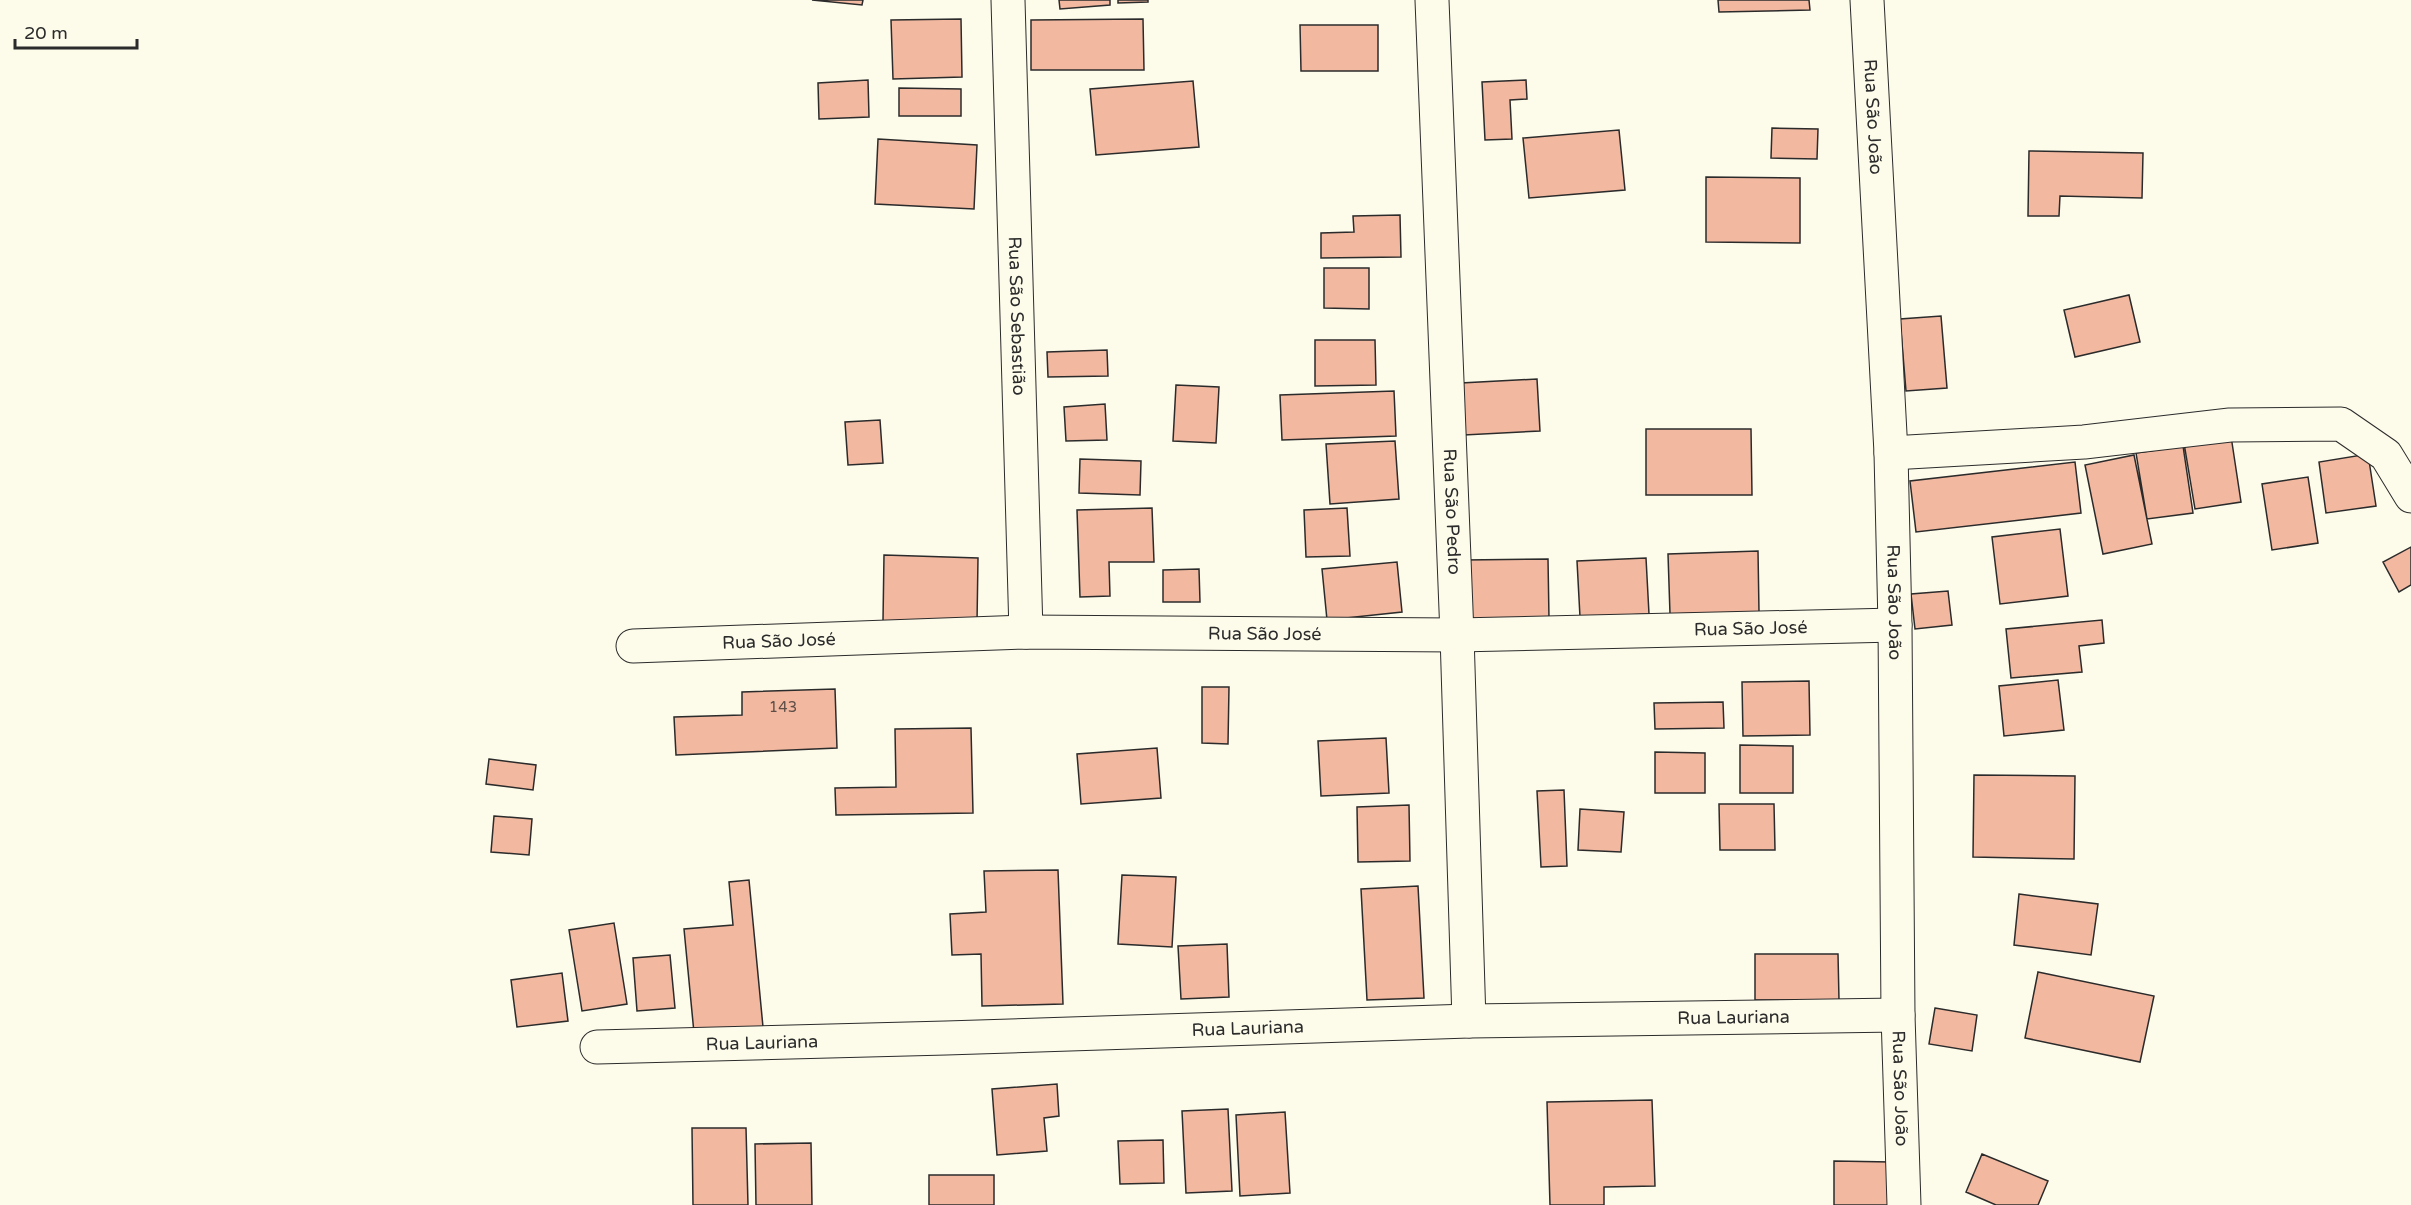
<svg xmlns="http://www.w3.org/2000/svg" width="2411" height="1205" font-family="'Varela Round',sans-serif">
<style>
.building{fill:#f2b8a0;stroke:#2b2b2b;stroke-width:1.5}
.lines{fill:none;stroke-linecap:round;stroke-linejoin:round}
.street-casing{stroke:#2b2b2b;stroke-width:35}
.secondary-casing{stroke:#2b2b2b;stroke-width:35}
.street{stroke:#fdfbea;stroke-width:33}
.secondary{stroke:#fdfbea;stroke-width:33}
.labels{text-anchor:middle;stroke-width:4.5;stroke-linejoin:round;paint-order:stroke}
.number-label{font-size:15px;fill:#5d4e48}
.street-label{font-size:18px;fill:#2b2b2b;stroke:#fdfbea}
</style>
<rect width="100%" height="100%" fill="#fdfbea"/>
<path class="building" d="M812,0H863L862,5Z
M1059,0H1110V5L1060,9Z
M1118,0H1148V2L1118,3Z
M1718,0H1809L1810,10L1719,12Z
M961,19L962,77L893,79L891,20Z
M1143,19L1144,70H1031V20Z
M1300,25H1378V71H1301Z
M868,80L869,117L819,119L818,83Z
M1526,80L1527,99L1510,100L1512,139L1485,140L1482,82Z
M1193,81L1199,147L1096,155L1090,89Z
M899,88L961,89V116H899Z
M1772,128L1818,129L1817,159L1771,158Z
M1619,130L1625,190L1529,198L1523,138Z
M878,139L977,145L974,209L875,204Z
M2029,151L2143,153L2142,198L2060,196L2059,216H2028Z
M1706,177L1800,178V243L1706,242Z
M1400,215L1401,257L1321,258V233L1354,232L1353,216Z
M1324,268H1369V309L1324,308Z
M2129,295L2140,342L2075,357L2064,310Z
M1941,316L1947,388L1906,391L1900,319Z
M1315,340H1375L1376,385L1315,386Z
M1107,350L1108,376L1048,377L1047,352Z
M1537,379L1540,431L1464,435L1461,383Z
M1176,385L1219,387L1216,443L1173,441Z
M1394,391L1396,436L1282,440L1280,395Z
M1105,404L1107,440L1066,441L1064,407Z
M880,420L883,463L848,465L845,422Z
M1646,429H1751L1752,495H1646Z
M2231,436L2241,502L2195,509L2184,443Z
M1395,441L1399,499L1330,504L1326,444Z
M2183,446L2193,513L2147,519L2136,453Z
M2368,454L2376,506L2326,513L2319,462Z
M2134,455L2152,544L2103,554L2085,465Z
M1080,459L1141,461L1140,495L1079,493Z
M2075,462L2081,513L1916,532L1910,481Z
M2308,477L2318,543L2272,550L2262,484Z
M1152,508L1154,562H1109L1110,596L1080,597L1077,510Z
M1347,508L1350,556L1306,557L1304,510Z
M2060,529L2068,596L2000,604L1992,537Z
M2411,547V585L2399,592L2383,562Z
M1758,551L1759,612L1670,614L1668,554Z
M884,555L978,558L977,623L883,621Z
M1646,558L1649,614L1580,617L1577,561Z
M1548,559L1549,619L1465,621L1464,560Z
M1397,562L1402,612L1327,620L1322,569Z
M1199,569L1200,602H1163V570Z
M1948,591L1952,625L1915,629L1911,594Z
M2102,620L2104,643L2079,646L2082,672L2011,678L2006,629Z
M2058,680L2064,730L2004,736L1999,686Z
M1809,681L1810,735L1743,736L1742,682Z
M1202,687H1229L1228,744L1202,743Z
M835,689L837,748L676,755L674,717L742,715V692Z
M1723,702L1724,728L1655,729L1654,703Z
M971,728L973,813L836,815L835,788L896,787L895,729Z
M1386,738L1389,793L1321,796L1318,741Z
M1740,745L1793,746V793H1740Z
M1157,748L1161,798L1081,804L1077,754Z
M1655,752L1705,753V793H1655Z
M489,759L536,765L533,790L486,784Z
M1974,775L2075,776L2074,859L1973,857Z
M1564,790L1567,866L1541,867L1537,791Z
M1719,804H1774L1775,850H1720Z
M1409,805L1410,861L1358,862L1357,807Z
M1580,809L1624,812L1621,852L1578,850Z
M494,816L532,819L529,855L491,852Z
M1058,870L1063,1004L982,1006L981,954L952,955L950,914L986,912L984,871Z
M1122,875L1176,877L1172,947L1118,944Z
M749,880L763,1027L694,1033L684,929L733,925L729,882Z
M1418,886L1424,998L1367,1000L1361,889Z
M2019,894L2098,904L2091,955L2014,945Z
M614,923L627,1004L582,1011L569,930Z
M1227,944L1229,997L1181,999L1178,946Z
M1755,954H1838L1839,1000H1755Z
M670,955L675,1008L637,1011L633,958Z
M2038,972L2154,996L2140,1062L2025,1038Z
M562,973L568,1021L517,1027L511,980Z
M1935,1008L1977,1015L1972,1051L1929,1044Z
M1057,1084L1059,1116L1044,1118L1047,1151L997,1155L992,1089Z
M1652,1100L1655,1186L1604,1187V1205H1550L1547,1102Z
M1228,1109L1232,1191L1186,1193L1182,1111Z
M1285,1112L1290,1193L1240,1196L1236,1115Z
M692,1128H746L748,1205H693Z
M1163,1140L1164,1183L1120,1184L1118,1141Z
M811,1143L812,1205H756L755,1144Z
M1982,1154L2048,1181L2038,1205H1996L1966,1192Z
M1834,1161L1891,1162L1890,1205H1834Z
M929,1175H994V1205H929Z"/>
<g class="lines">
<g class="street-casing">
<g id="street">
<path id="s1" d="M1008,0L1026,632"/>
<path id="s2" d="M1432,0L1457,635L1469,1021"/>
<path d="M1891,453L2084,442L2230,425L2341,424L2386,455L2411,496"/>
<path id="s3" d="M633,646L1026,632L1457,635L1895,625"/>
<path id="s4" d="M597,1047L946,1038L1469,1021L1898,1015"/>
</g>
</g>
<g class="secondary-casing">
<g id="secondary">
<path id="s5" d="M1867,0L1891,453L1895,625L1898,1015L1904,1205"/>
</g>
</g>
<use href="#street" class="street"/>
<use href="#secondary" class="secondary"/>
</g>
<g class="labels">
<g class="number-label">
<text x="783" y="712">143</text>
</g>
<g class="street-label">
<text dy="6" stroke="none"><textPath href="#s5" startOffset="117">Rua São João</textPath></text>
<text dy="6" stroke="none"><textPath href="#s1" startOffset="316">Rua São Sebastião</textPath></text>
<text dy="6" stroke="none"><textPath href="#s2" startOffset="512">Rua São Pedro</textPath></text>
<text dy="6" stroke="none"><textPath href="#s5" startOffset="603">Rua São João</textPath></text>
<text dy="6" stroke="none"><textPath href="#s3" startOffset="1118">Rua São José</textPath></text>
<text dy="6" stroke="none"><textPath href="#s3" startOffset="632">Rua São José</textPath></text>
<text dy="6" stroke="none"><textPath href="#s3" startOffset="146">Rua São José</textPath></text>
<text dy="6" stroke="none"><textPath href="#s4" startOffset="1137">Rua Lauriana</textPath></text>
<text dy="6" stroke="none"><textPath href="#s4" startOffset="651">Rua Lauriana</textPath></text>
<text dy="6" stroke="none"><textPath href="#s4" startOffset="165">Rua Lauriana</textPath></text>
<text dy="6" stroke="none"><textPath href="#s5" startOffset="1089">Rua São João</textPath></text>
</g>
</g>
<path d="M15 39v9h122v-9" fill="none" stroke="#2b2b2b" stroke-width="3"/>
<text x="24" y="39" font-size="18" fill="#2b2b2b" stroke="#fdfbea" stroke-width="4.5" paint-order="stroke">20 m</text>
</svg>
